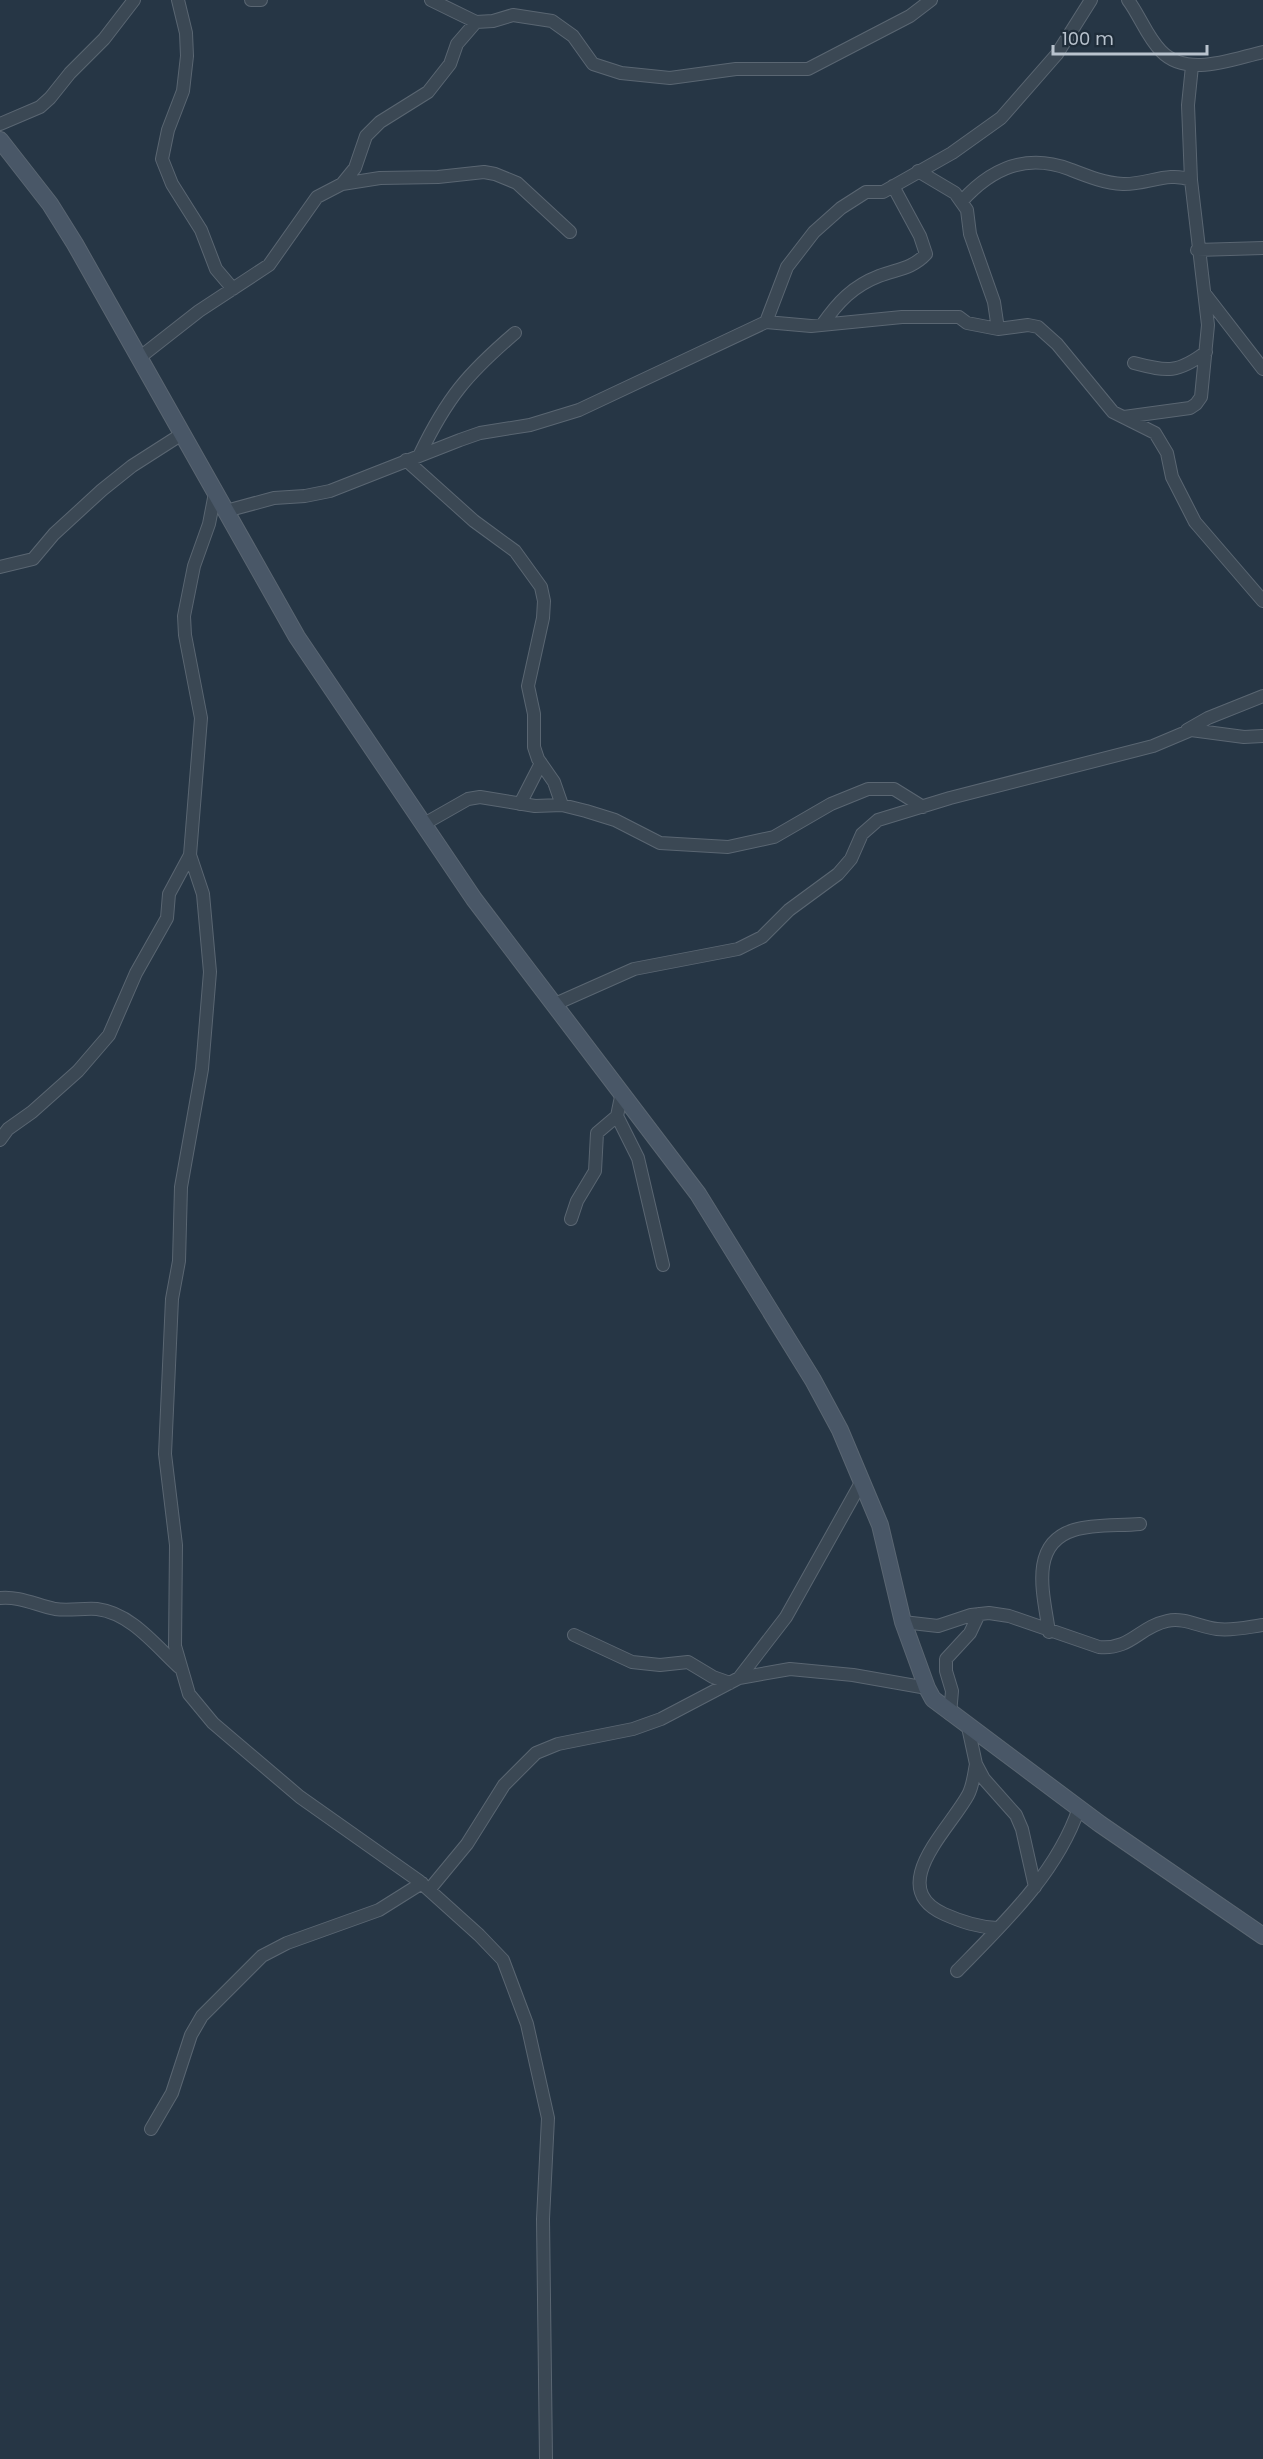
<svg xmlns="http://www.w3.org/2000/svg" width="1263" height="2459" font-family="Poppins,sans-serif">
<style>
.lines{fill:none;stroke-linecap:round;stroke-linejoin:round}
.street-casing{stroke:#5a6672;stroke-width:14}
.secondary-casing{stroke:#5a6672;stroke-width:18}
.street{stroke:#3b4854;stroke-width:12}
.secondary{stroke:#495767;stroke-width:16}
</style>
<rect width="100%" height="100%" fill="#263645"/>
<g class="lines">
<g class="street-casing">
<path id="street" d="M178,0L186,33L187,56L183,91L168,130L162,159L172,184L201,230L216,269L233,289
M251,0H261
M431,0L476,22L493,21L513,15L552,21L573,36L593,64L621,73L670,78L736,69H808L910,16L931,0
M1128,0C1140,16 1147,37 1161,51C1187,78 1232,59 1263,52
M0,124L40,107L50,98L70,73L104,39L134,0
M918,171L955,193L967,210L970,234L994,302L998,329
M342,184L355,168L366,136L380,122L428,92L450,64L457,44L476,22
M962,201C992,168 1026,153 1069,169C1087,176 1104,183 1123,184C1146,185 1169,171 1191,180
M1197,250L1263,248
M1205,294L1263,369
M766,322L787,267L814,232L841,208L866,192H883L952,153L1001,118L1057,54L1091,0
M822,325C838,302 853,286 879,276C897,269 912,269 926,254L920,236L893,186
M139,358L199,311L269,265L317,197L342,184L380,178L438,177L484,172L495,174L517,183L570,232
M1134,363C1168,372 1178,373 1206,352
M1124,417L1190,408L1196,404L1201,397L1208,325L1191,180L1188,105L1192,66
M420,454C447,398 467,374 515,333
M406,460L474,521L515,551L541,587L544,601L543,618L528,686L534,714V747L538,759L554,782L562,805
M226,511L274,498L305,496L330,491L460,440L480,433L530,425L579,410L766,322L811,326L902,317H959L967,323L998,329L1028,325L1038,327L1057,344L1113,412L1155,433L1167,453L1172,477L1195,522L1263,601
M0,567L33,559L54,534L102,490L132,466L182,434
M1187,730L1208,718L1263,696
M520,804L541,763
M424,824L468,799L480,797L535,806L562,805L586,811L615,820L660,843L728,847L774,837L831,804L868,789H894L923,807
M190,855L203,894L210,972L202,1069L181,1187L179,1261L172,1299L165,1454L176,1545L175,1646L189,1694L213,1723L300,1797L419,1881L479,1935L503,1960L527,2024L548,2118L543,2219L546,2459
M553,1005L634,969L738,949L762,937L789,910L838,874L851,859L862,834L878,820L950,798L1153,746L1191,730L1244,737L1263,736
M622,1092L617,1116L638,1158L663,1265
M0,1140L8,1129L32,1112L78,1071L109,1035L136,973L167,918L169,894L190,855L201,718L185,635L184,616L194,566L209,524L215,493
M571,1219L577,1201L595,1171L597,1133L617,1116
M0,1598C19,1596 36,1605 55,1609C69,1611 83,1608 97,1609C131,1613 156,1646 179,1667
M903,1622L938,1626L971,1615L989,1613L1009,1616L1099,1647C1131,1650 1139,1627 1167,1621C1184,1617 1200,1627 1217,1629C1233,1631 1248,1627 1263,1625
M1049,1632C1044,1596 1028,1544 1074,1530C1094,1524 1119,1526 1140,1524
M574,1635L632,1662L660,1665L688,1662L713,1677L730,1683
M739,1678L790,1669L853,1675L927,1688
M950,1714L952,1691L946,1671V1659L970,1633L979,1614
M968,1727L976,1764L984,1779L1016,1815L1022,1829L1035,1887
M976,1764C974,1774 973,1786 968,1795C949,1830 885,1887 944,1914C962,1922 977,1927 997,1928
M429,1890L467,1844L504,1785L536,1753L558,1744L633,1729L661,1719L739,1678L786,1617L862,1481
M957,1971C1004,1923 1057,1873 1079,1808
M151,2129L172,2093L191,2035L202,2016L262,1956L287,1943L379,1910L422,1883"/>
</g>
<g class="secondary-casing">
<path id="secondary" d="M0,140L50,204L75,244L297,637L474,899L698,1194L813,1380L840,1430L880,1525L903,1622L927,1688L933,1699L1100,1824L1263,1936"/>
</g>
<use href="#street" class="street"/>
<use href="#secondary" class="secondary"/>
</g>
<path d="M1053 45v9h154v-9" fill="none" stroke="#b9c3ce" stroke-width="3"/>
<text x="1062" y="45" font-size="18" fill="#b9c3ce" stroke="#1f2d3a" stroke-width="4.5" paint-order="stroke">100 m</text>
</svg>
